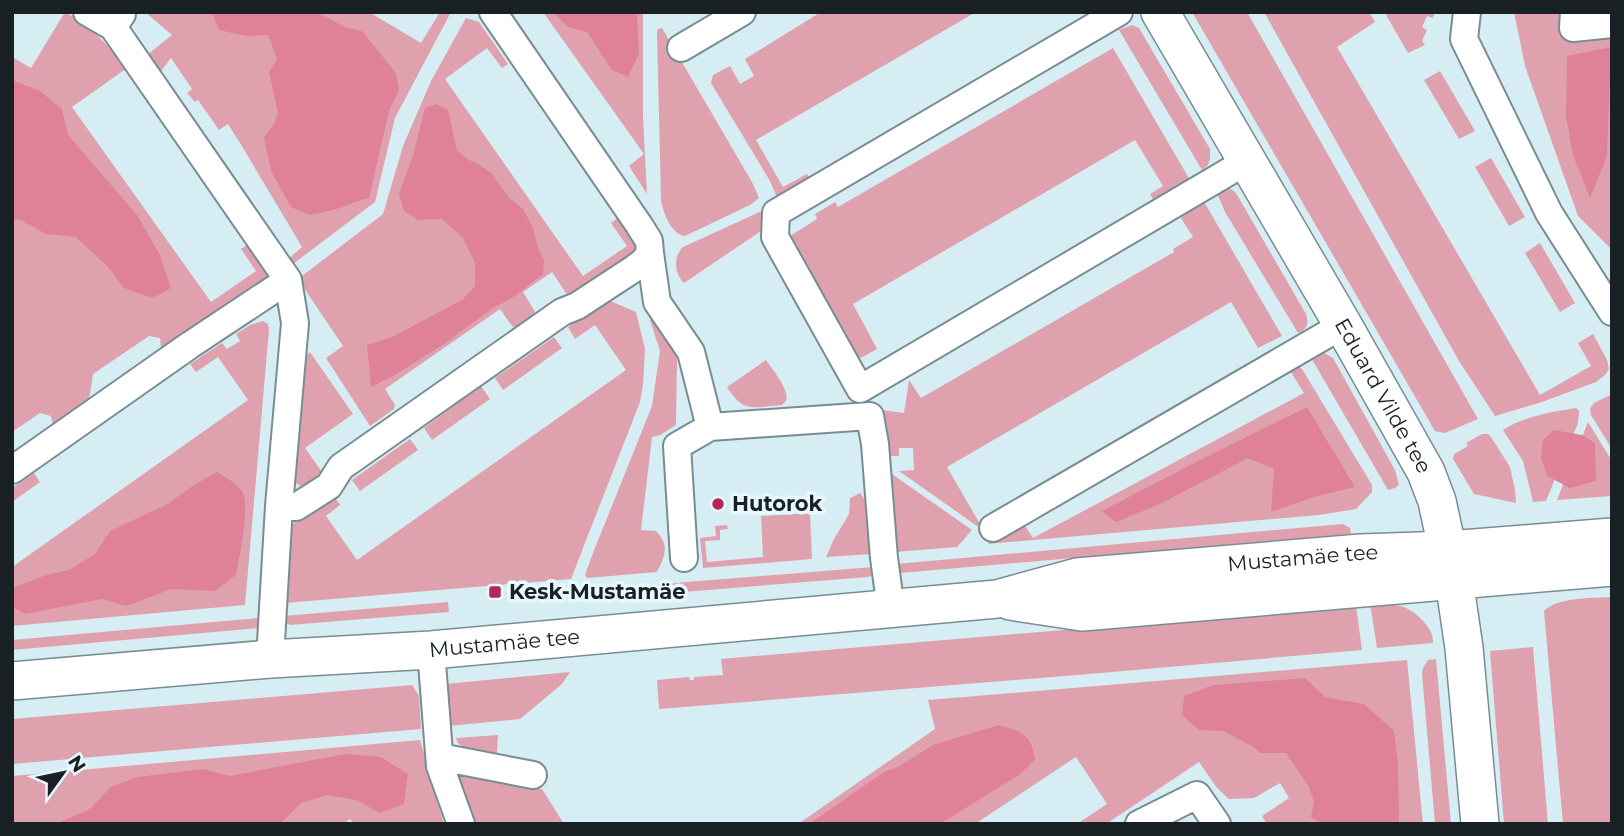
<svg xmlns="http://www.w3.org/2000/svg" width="1624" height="836" font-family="Montserrat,sans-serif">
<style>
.green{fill:#e0a1af}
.forest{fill:#df8299}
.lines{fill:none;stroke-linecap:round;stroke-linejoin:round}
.street-casing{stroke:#788d93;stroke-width:30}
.secondary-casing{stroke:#788d93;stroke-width:40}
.street{stroke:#fff;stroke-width:26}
.secondary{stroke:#fff;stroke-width:37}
.poi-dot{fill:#b5265a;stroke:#e7f9ff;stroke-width:2.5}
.labels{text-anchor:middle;stroke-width:7;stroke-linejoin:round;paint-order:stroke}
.street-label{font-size:21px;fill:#192124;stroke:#e7f9ff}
.poi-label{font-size:21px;font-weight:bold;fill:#192124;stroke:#e7f9ff;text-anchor:start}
</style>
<rect width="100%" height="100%" fill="#d6edf4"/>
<path class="green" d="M65,12C90,26 109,46 127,68L72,107L211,302L256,271L241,249L252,242C262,257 275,267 264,284L168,350L161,347L160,338L149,336L93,374L90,394L84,409L53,426L51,416L40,413L12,432V57L31,68Z
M145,12H369L421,43L440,12H451L395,118L375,202L289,267L286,261L302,247L240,143L228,124L219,130L198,100L195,102L187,93L192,89L171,58L158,75L147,55L172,35Z
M543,12H643V117L647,194L629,166L644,154Z
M821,12H976L756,140L783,187L807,174L813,182L779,202L770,181L711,83L713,75L730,66L740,84L754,76L745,59Z
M1192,12H1247L1478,419L1445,433L1435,431Z
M1264,12H1369L1375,22L1337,47L1540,395L1591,366L1578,343L1593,334L1607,360L1609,369L1605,375L1596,382L1542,402L1495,416L1459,361Z
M1390,12H1435L1433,18L1427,16L1422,27L1427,30L1422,41L1425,45L1408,53L1386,15Z
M1514,12H1560V32L1612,28V250L1578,216L1525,66Z
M466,18L479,22L508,64L502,68L487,48L445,79L583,276L627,246L611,223L619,217L638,244L637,250L632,256L574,296L566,293L552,272L523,292L534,310L536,315L519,329L512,326L500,309L385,389L395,405L394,409L370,426L326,358L343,346L298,279L383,214L403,146L431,81Z
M1132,25L1139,28L1210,149C1210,159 1211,165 1202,170L1119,30Z
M662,28L752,182L759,198L750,205L685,236C671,234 664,214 661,201L657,32L658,29Z
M1113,48L1190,180L1154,201L1150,194L1163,186L1135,140L853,304L877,349L857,360L787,238L817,219L815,214L835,202L838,207Z
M1440,71L1475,131L1459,139L1424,80Z
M1491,158L1525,217L1509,226L1475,167Z
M1224,189H1231L1236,193L1306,314C1309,323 1307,330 1298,333L1225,212L1217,193Z
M1203,200L1282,336L1258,348L1231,302L947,467L980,524L977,526L899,471L914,470L913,448H899V456H888L881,413L882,410L904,413L909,380L921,398L1174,252L1173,249L1193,237L1181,218L1182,215Z
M766,209L764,229L684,283C674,273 673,257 683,247Z
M1540,243L1575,303L1560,312L1525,253Z
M608,300L636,312L645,349L643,385L640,402L571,579L285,603L289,529L294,523L332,493L340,505L326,516L357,560L626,370L595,325L575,339L568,327Z
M652,315L677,354V360L676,425L660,435L652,437L641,530L656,531C670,545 665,556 657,572L587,578L585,575L593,553L652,406L660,351L650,320Z
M263,321L268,324L269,330L245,605L12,626V567L248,400L218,357L196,372L190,364L222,343L227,349L240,341L236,334L250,325Z
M554,337L562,348L503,390L495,378Z
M310,352L353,414L305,448L324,475L306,488L297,484L294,480L304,357Z
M1322,352L1333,358L1395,470L1399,485L1395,488L1388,490L1310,356Z
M766,360C772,369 790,390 786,400C786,402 783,403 782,405C753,407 744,414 727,387Z
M1298,365L1302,369L1372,485V492L1356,509L1319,515L988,544L994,534L1022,521L1033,538L1304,393L1287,366Z
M481,386L490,399L432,440L424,428Z
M1612,394V449L1591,415L1590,408L1594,403Z
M1576,408L1579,411L1578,423L1546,501L1533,502L1523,461L1503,430C1524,416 1552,412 1576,408Z
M1588,422L1612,461V496L1557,500Z
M1482,434H1488L1491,437L1510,467L1515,490L1516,503L1474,494L1453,459L1454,454L1468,446L1466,443Z
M410,439L418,450L360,491L352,480Z
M889,472L972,530L957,547L895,552Z
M34,473L40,482L12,502V488Z
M860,493C873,508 870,535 872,554L826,557L834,539L849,514L850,498Z
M810,513L812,559L703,568L700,538L716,536L715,526L727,525L728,529L720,530V540L705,541L707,562L763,557L761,516Z
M1343,524L1350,528L1351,534L900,573L897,570L896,564Z
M873,567V575L868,577L584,600V595L589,590Z
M1612,597V824H1563L1544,611C1557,597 1594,598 1612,597Z
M448,602L449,612L290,625L285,622L283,616Z
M1370,604C1394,604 1407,603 1424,622C1430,629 1433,634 1433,643L1377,648Z
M1356,605L1362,650L1089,674L659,709L657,680L689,677L690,680H694V677L723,675L721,659Z
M258,618L261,620L260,628L12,650V640Z
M1533,647L1548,824H1504L1490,651Z
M1436,659L1451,824H1435L1422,674L1423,668L1428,660Z
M1407,660L1423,824H1267L1262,816L1289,798L1280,783L1254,798L1229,799L1217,788L1199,762L1106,824H1077L1107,804L1076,757L975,824H798L935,729L928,700Z
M570,672L562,684L520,719L449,726L445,684Z
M412,685L419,696L421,729L12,764V719Z
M498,735L497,753L493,755L463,747L458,743L456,738Z
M420,740L444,824H354L350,819L343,824H12V776Z
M469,772L542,789L564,824H476L461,801L451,773Z"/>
<path class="forest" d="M212,12H316L345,27L362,31L396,73L399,90L389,111L369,198L358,201L337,209L310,215L291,207L271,171L264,137L274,124L278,113L269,72L277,59L268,35L246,36L219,30Z
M553,12H637L639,54L628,77L612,70L587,32L568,27Z
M1611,47L1607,156L1590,198L1573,155L1566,117L1567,56Z
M12,80L40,91L62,109L68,135L137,215L160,255L171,288L152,298L124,288L107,266L76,237L46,234L20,220L12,219Z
M436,104L448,110L457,150L467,159L480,165L492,174L509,198L523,209L533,228L538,248L544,261L543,274L511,299L493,308L444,344L395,375L371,387L367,345L392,337L462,300L475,286V263L463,238L442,219L418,220L404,211L399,194L413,155L425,108Z
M1307,407L1355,487L1314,497L1271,512L1274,469L1248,458L1162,503L1116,522L1102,511L1196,462Z
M1554,430L1582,435L1595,443L1596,481L1570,488L1547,476L1541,457L1543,440Z
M217,472C225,477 239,484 243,493C250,508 239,558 236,575L215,591L171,589L126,606L102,599L25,614L12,607L13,588L46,575L69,570L95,554L110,531L168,504L194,485Z
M1305,678L1325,697L1364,704L1394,731L1398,763L1399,824H1321L1311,817L1314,802L1309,787L1286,753H1261L1250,745L1223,731L1199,730L1182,715L1184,696L1213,685Z
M999,725C1022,733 1031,732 1035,760L1019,775L940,824H809L884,772L896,768L933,745Z
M345,754L381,757L408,774L404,804L380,813L356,800L328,795L301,803L280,824H55L90,809L111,787L137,777L204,769L229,776Z"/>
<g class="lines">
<g class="street-casing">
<path id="street" d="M87,12L113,27L122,14
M1119,12L776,213L775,237L860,389L1247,161
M1467,12L1464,39L1549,213L1612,312
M1574,12L1573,28L1612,24
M113,27L288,280L295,323L279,506L270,659
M681,48L742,12
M650,253L657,302L691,352L710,427L870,416L875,444L884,558L891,609
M12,470L190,345L288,280
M279,506L296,507L329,486L341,467L562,312L577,306L635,268L643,262L650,253L649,241L639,225L493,12
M993,528L1343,325
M684,558L677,446L710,427
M431,650L440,766L461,824
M440,757L533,775
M1139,824L1197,795L1217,824"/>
</g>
<g class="secondary-casing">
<g id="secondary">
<path id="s1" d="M1160,12L1343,325L1426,472L1437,501L1454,580L1464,648L1480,824"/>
<path d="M1010,601L1082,612L1612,567"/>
<path id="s2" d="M12,681L270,659L431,650L997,599L1077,577L1361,553L1449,550L1612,537"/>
</g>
</g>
<use href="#street" class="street"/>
<use href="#secondary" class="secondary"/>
</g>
<g class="poi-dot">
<circle cx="718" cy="504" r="7"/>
<rect x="488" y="585" width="14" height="14" rx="3.5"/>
</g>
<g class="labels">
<g class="street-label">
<text dy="7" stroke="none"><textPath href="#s1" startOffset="444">Eduard Vilde tee</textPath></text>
<text dy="7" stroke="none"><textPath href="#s2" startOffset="1298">Mustamäe tee</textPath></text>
<text dy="7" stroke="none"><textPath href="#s2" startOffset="494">Mustamäe tee</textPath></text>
</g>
<g class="poi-label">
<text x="732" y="511">Hutorok</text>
<text x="509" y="599">Kesk-Mustamäe</text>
</g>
</g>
<rect width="1624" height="836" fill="none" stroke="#192124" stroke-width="28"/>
<g transform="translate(63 773) rotate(57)" stroke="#e7f9ff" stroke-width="5" paint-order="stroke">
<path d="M0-5L12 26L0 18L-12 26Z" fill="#192124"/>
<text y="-10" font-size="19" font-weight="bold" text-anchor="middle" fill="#192124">N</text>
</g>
</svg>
